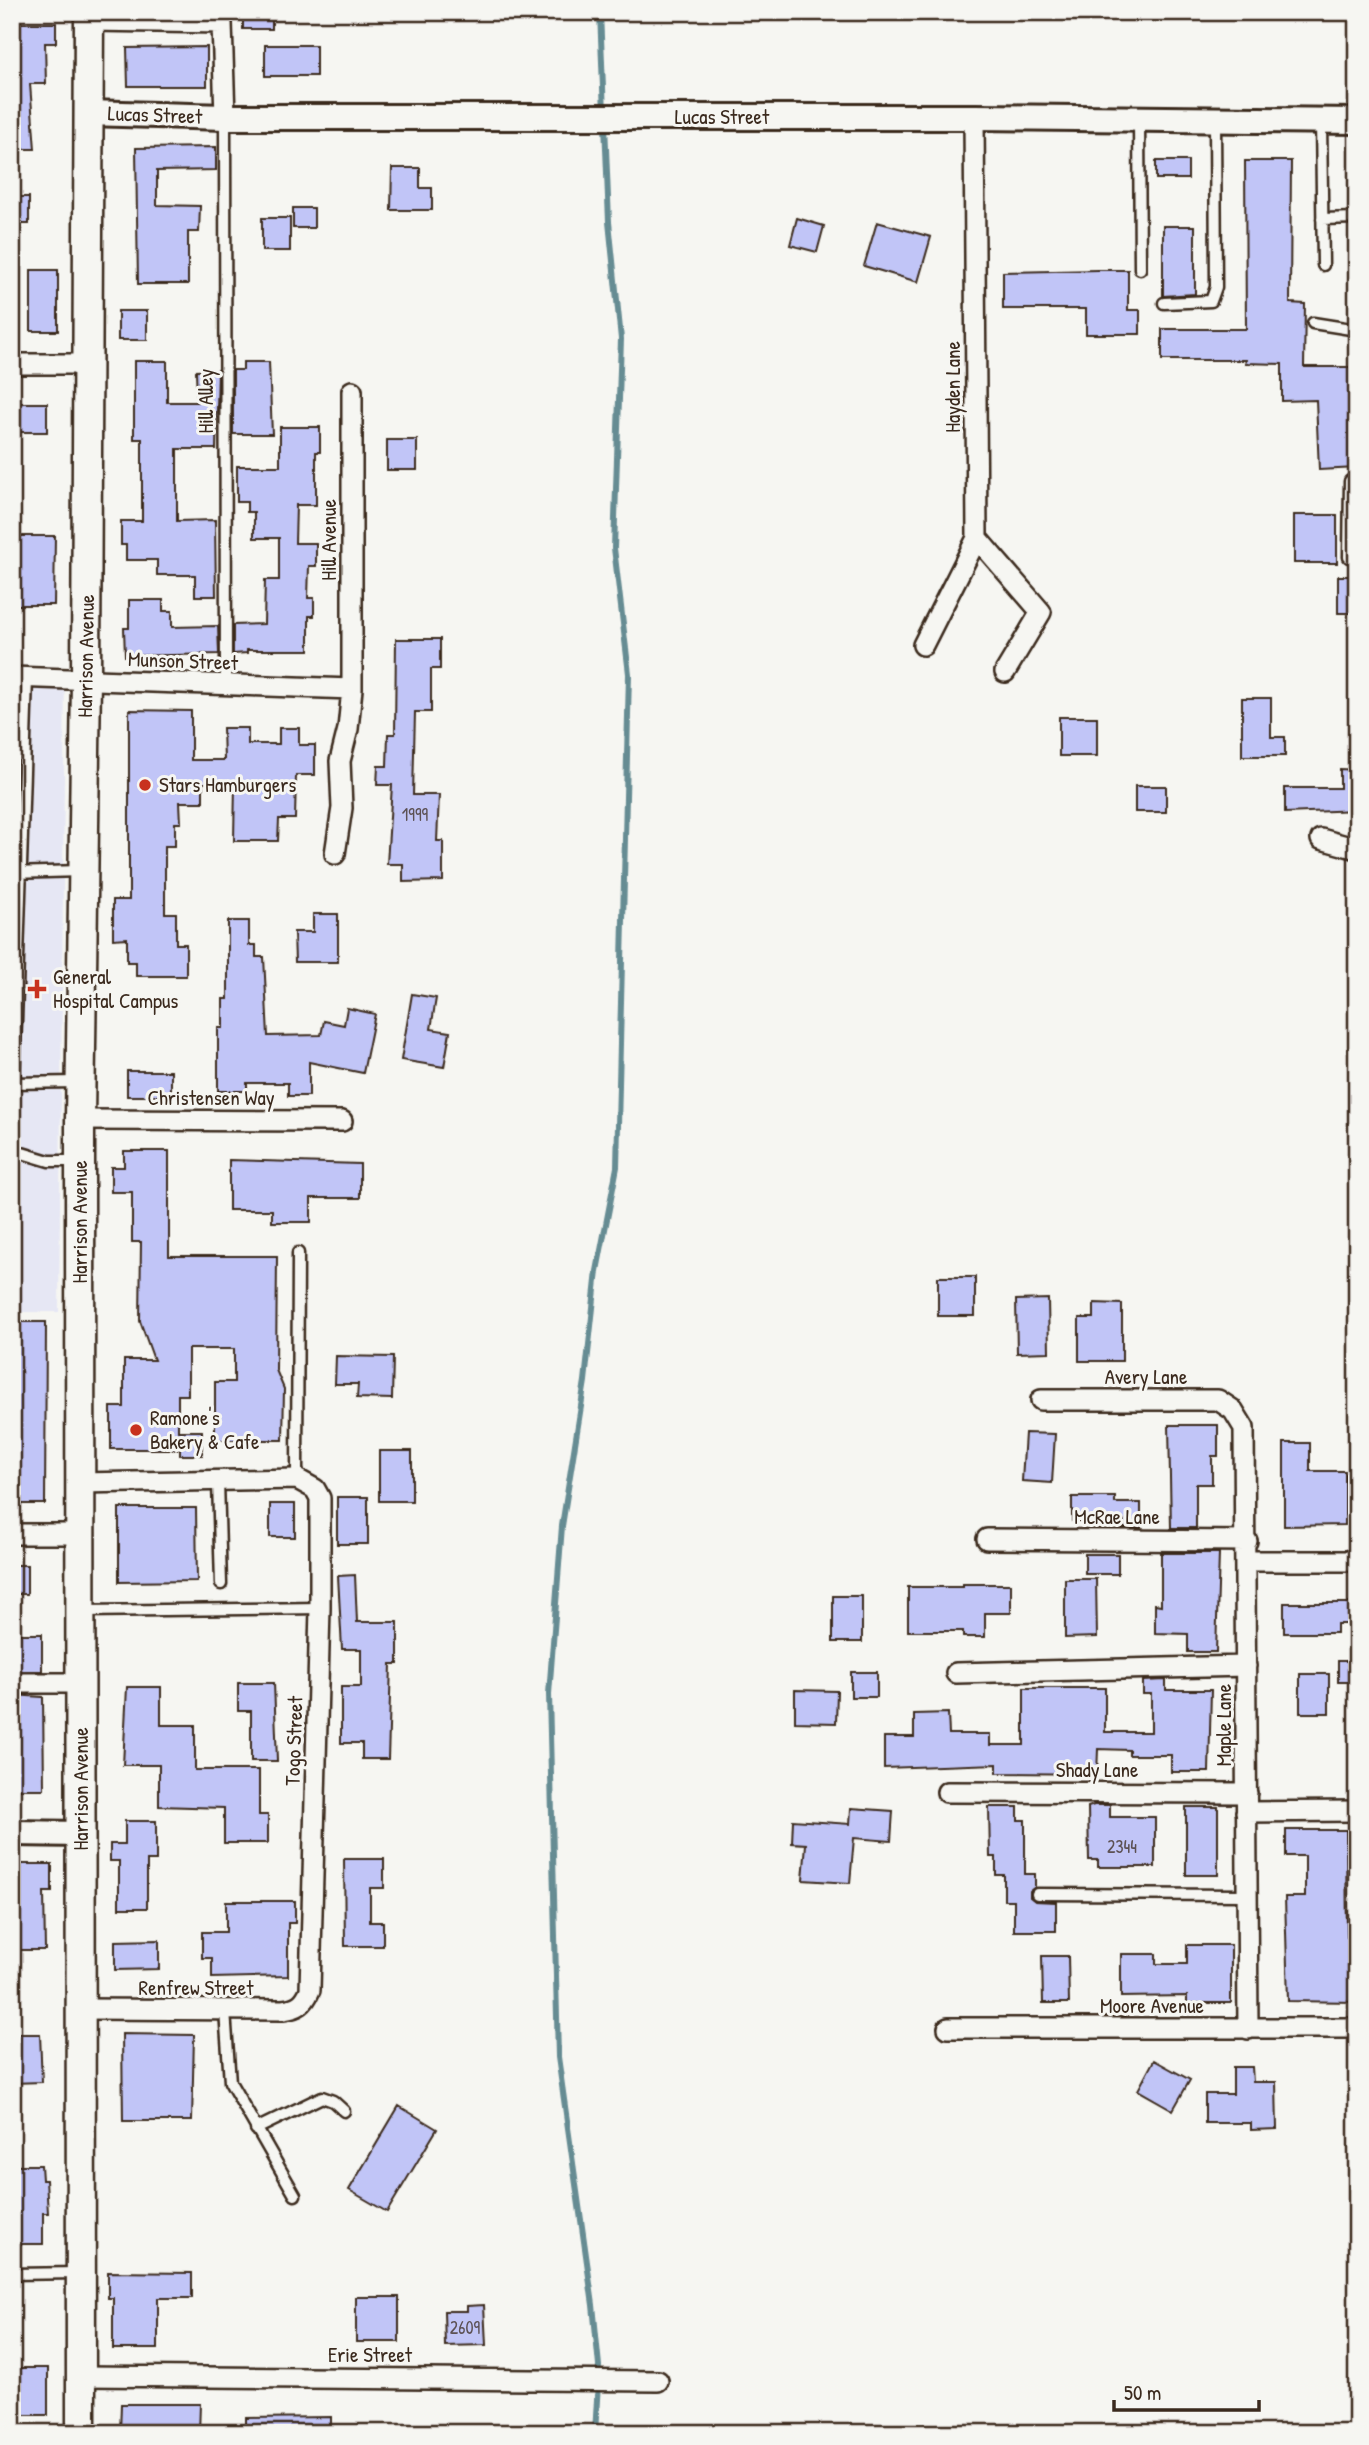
<svg xmlns="http://www.w3.org/2000/svg" width="1369" height="2445" font-family="'Patrick Hand',sans-serif">
<style>
.built{fill:#e6e7f4}
.lines{fill:none;stroke-linecap:round;stroke-linejoin:round}
.stream{stroke:#668c93;stroke-width:6}
.building{fill:#c1c5f7;stroke:#3b2a1e;stroke-width:2}
.service-casing{stroke:#3b2a1e;stroke-width:15}
.minor-casing{stroke:#3b2a1e;stroke-width:24}
.tertiary-casing{stroke:#3b2a1e;stroke-width:30}
.secondary-casing{stroke:#3b2a1e;stroke-width:33}
.service{stroke:#f6f6f2;stroke-width:10}
.minor{stroke:#f6f6f2;stroke-width:19}
.tertiary{stroke:#f6f6f2;stroke-width:24}
.secondary{stroke:#f6f6f2;stroke-width:28}
.poi-dot{fill:#c8321e;stroke:#f6f6f2;stroke-width:2.5}
.labels{text-anchor:middle;stroke-width:6;stroke-linejoin:round;paint-order:stroke}
.number-label{font-size:18px;fill:#5c5154}
.street-label{font-size:21px;fill:#3b2a1e;stroke:#f6f6f2}
.poi-label{font-size:21px;fill:#3b2a1e;stroke:#f6f6f2;text-anchor:start}
</style>
<rect width="100%" height="100%" fill="#f6f6f2"/>
<filter id="ink" filterUnits="userSpaceOnUse"><feTurbulence type="fractalNoise" baseFrequency=".0143" numOctaves="2"/><feDisplacementMap in="SourceGraphic" scale="14" xChannelSelector="R" yChannelSelector="G"/><feConvolveMatrix kernelMatrix="1 2 1 2 8 2 1 2 1" color-interpolation-filters="sRGB"/></filter>
<g filter="url(#ink)">
<path class="built" d="M12,666L65,667L59,1312H12Z"/>
<g class="lines">
<path class="stream" d="M600,12L604,113
M595,2433L599,2366L593,2305L558,2057L549,1694L562,1526L585,1381L597,1271L617,1167L629,674L614,548L621,339L609,222L605,124"/>
</g>
<path class="building" d="M243,12H272V29H243Z
M12,23H56V43H45L46,84H30L35,149H12Z
M265,45H316V76H265Z
M207,47V86H128L127,48Z
M216,147V170L157,171V205L200,206L199,232H188V284H138L136,148Z
M1156,161H1188V179H1156Z
M1245,161H1291L1290,303L1305,304L1304,367H1357V468L1319,470L1316,400L1282,401V364L1245,363L1246,360H1162V329H1246Z
M392,168H420V188H432V210H391Z
M12,197H29V224H12Z
M293,208H314V228H293Z
M262,218H290V251H262Z
M797,218L824,226L817,252L790,245Z
M877,222L931,237L918,282L864,266Z
M1163,226H1195V294L1163,296Z
M31,270H58V331H31Z
M1098,270H1128V310H1140V334H1086V309H1003V272Z
M118,311H147V340H118Z
M134,361H167V402H197L196,371L218,370L216,449H177V521L215,520L216,596H195V575H157V560H126V545H121V521H142V439H134Z
M243,362H269L272,434H233V370H243Z
M12,403H47V432H12Z
M280,427H320V452H316V505H296L295,543H316V566H309L308,598H314V616H309V650H247V653L233,654V625L264,624L265,580H279V538H254V512H247V502H237V466H280Z
M387,440H417V470H387Z
M1294,515H1337V563H1294Z
M17,536H55L54,605H12V578H17Z
M1338,576H1357V613H1338Z
M129,600H163V611H172V627L218,626L219,654L125,656L124,628H129Z
M396,639H440V669H431V712H415L413,795H439L437,841H443V881L403,882V864H387L392,785H377L378,766H387L388,734H395Z
M1242,698H1271V737H1285V756H1242Z
M129,710L191,711V760H224L223,728H248V744H279V728H299V745H315V775H296L295,819H279L278,841H234L235,783H203V802H180L181,823H175V846H165V913H176V944H186V976H136V962H127V938L113,939V900H129Z
M1059,717H1097V756H1059Z
M1340,769L1357,770V810L1285,813V788H1340Z
M1135,786H1166V812H1135Z
M313,914H338V962H295L294,932H313Z
M228,921H249V945H256V957H264L268,1036L321,1035L324,1021L344,1025L347,1008L375,1014L363,1073L309,1062V1096H288V1083H247V1091H218V1028H223V999H228Z
M412,994L436,998L431,1029L450,1032L444,1067L401,1060Z
M127,1071H171V1096H127Z
M124,1151H169V1256H277L276,1370L284,1389L283,1440H215V1382H234V1349H188V1395H178V1431H202V1455H180V1449H111V1407H124V1360H154L140,1321L141,1242H132V1192H111V1167H124Z
M229,1160L360,1164V1198H311V1222H272V1210H229Z
M938,1277H975V1316H938Z
M1048,1299L1049,1352L1017,1353L1016,1300Z
M1094,1303L1122,1304V1361H1079V1318H1094Z
M12,1322H46L45,1504H12Z
M336,1356L393,1357L392,1399L357,1398L358,1384H335Z
M1169,1425H1218V1456H1212V1484H1196V1528H1171Z
M1025,1433L1055,1434L1052,1483L1022,1481Z
M1284,1443H1310V1471H1345V1525L1284,1526Z
M379,1451H412V1501H379Z
M337,1497H368V1544H337Z
M1072,1497H1115V1503H1141V1528H1124V1521H1072Z
M270,1504H295V1537H270Z
M119,1508H196L197,1581L119,1582Z
M1161,1553H1219L1216,1652H1188V1634L1155,1633V1604L1161,1605Z
M1085,1554H1118V1574H1085Z
M12,1565H27V1594H12Z
M355,1575L357,1622H398V1664H391L388,1759H362V1743H341V1687H361V1649H342L338,1576Z
M1065,1579H1096L1097,1637L1065,1638Z
M963,1584H1011V1613H985V1637H963V1631H908V1587H963Z
M833,1596H862V1642H833Z
M1284,1603H1352V1624H1337V1633H1284Z
M12,1634H42V1671H12Z
M1338,1661H1357V1682H1338Z
M851,1672H877V1697H851Z
M1300,1674H1329V1713H1300Z
M1166,1680V1690H1211L1209,1772H1171V1755H1129V1750L1098,1749L1097,1774L997,1773V1764L884,1768V1737H914V1714L948,1713L949,1734H990V1745H1024V1688H1105V1732H1151V1694H1143V1681Z
M238,1683H274L277,1761H251V1711H238Z
M127,1687H161V1725H195V1770H259V1815H268V1843H224V1808L159,1806V1765H123Z
M795,1690L837,1691L836,1723L795,1722Z
M12,1695L43,1697L44,1789H12Z
M1094,1805H1110V1817H1155V1867H1098V1860H1089L1088,1807Z
M989,1807H1018V1820H1025V1874H1035V1887L1030,1891V1897L1035,1901L1056,1902V1931H1014V1900H1004V1875H996V1857H990Z
M1186,1807H1218V1875H1186Z
M851,1808L893,1811L891,1841L854,1838L850,1883L803,1880L806,1844L792,1843L793,1820L850,1824Z
M125,1821H156V1861H147V1908H119V1861H110V1844H125Z
M1286,1830H1346L1347,1937H1357V2002L1288,2001L1285,1897H1305V1856H1286Z
M344,1859H384V1888H370V1922H383V1946H345Z
M12,1864H52V1892H44L45,1950H12Z
M226,1901H295V1923H288V1976L212,1978V1958H202V1932H226Z
M159,1940V1969L115,1970V1941Z
M1187,1945H1231V2003H1187V1996L1121,1997V1954H1156V1964H1187Z
M1042,1956H1068L1069,2003H1043Z
M12,2034H40L42,2082L12,2083Z
M122,2034L194,2035L192,2121H123Z
M1154,2060L1190,2080L1173,2110L1138,2090Z
M1233,2067H1252L1253,2082H1276L1277,2129L1251,2130V2123H1205V2094H1233Z
M399,2106L437,2129L387,2212L349,2190Z
M12,2165H41L42,2180H46L48,2213H43V2244H12Z
M108,2272L192,2273V2298H158V2349H113V2298H108Z
M356,2297H399V2342H356Z
M484,2305L486,2345L445,2346L444,2311H467V2306Z
M12,2368H48V2415H12Z
M121,2404H200L199,2433H120Z
M331,2417V2433H246V2418Z"/>
<g class="lines">
<g class="service-casing">
<path id="service" d="M225,117L226,686
M1139,119L1140,269
M1321,121L1323,265
M1322,219L1357,218
M1164,303L1211,301L1216,287L1215,120
M1313,323L1357,330
M1350,481L1349,557H1357
M12,873L80,871
M12,1083L77,1082
M14,1083L27,678
M12,1150L49,1161H76
M297,1479L298,1253
M218,1481L221,1584
M84,1611L320,1608
M1037,1894L1247,1895
M225,2011L230,2082L295,2195
M256,2129L322,2097L333,2101L344,2111
M12,2274L78,2273"/>
</g>
<g class="minor-casing">
<path id="minor" d="M89,21L222,23L225,117
M12,364H89
M977,538L1041,612L1005,672
M923,645L977,538L974,117
M12,677L352,689
M1321,839L1357,849
M335,854L342,808L340,761L348,729L352,689V391
M80,1120L342,1121
M1041,1400H1218L1233,1410L1244,1428L1248,2029
M80,1483L297,1479L315,1489L320,1498V1608L310,1990C304,2004 298,2008 283,2010L83,2009
M12,1534H80
M987,1539L1247,1541
M1247,1561H1357
M956,1673L1246,1666
M12,1683H81
M947,1792L1247,1793
M1246,1812L1357,1811
M948,2028H1357
M82,2376L658,2381"/>
</g>
<g class="tertiary-casing">
<path id="tertiary" d="M88,113L225,117H974L1357,121
M12,1833L82,1834"/>
</g>
<g class="secondary-casing">
<path id="secondary" d="M81,2433L80,1120L86,679L89,12"/>
</g>
<use href="#service" class="service"/>
<use href="#minor" class="minor"/>
<use href="#tertiary" class="tertiary"/>
<use href="#secondary" class="secondary"/>
</g>
</g>
<g class="poi-dot">
<circle cx="145" cy="785" r="7"/>
<path d="M33.5 978.5h7v7h7v7h-7v7h-7v-7h-7v-7h7z"/>
<circle cx="136" cy="1430" r="7"/>
</g>
<g class="labels">
<g class="number-label">
<text x="415" y="821">1999</text>
<text x="1122" y="1853">2344</text>
<text x="465" y="2334">2609</text>
</g>
<g class="street-label">
<text transform="translate(155 115) rotate(2)" y="7">Lucas Street</text>
<text x="722" y="124">Lucas Street</text>
<text transform="translate(953 387) rotate(-90)" y="7">Hayden Lane</text>
<text transform="translate(206 401) rotate(-90)" y="7">Hill Alley</text>
<text transform="translate(329 540) rotate(-90)" y="7">Hill Avenue</text>
<text transform="translate(86 656) rotate(-89)" y="7">Harrison Avenue</text>
<text transform="translate(183 661) rotate(2)" y="7">Munson Street</text>
<text x="211" y="1105">Christensen Way</text>
<text transform="translate(80 1222) rotate(-90)" y="7">Harrison Avenue</text>
<text x="1146" y="1384">Avery Lane</text>
<text x="1117" y="1524">McRae Lane</text>
<text transform="translate(1224 1725) rotate(-90)" y="7">Maple Lane</text>
<text transform="translate(294 1741) rotate(-88)" y="7">Togo Street</text>
<text x="1097" y="1777">Shady Lane</text>
<text transform="translate(81 1789) rotate(-90)" y="7">Harrison Avenue</text>
<text x="196" y="1995">Renfrew Street</text>
<text x="1152" y="2013">Moore Avenue</text>
<text x="370" y="2362">Erie Street</text>
</g>
<g class="poi-label">
<text x="159" y="792">Stars Hamburgers</text>
<text x="53" y="984">General<tspan x="53" dy="24">Hospital Campus</tspan></text>
<text x="150" y="1425">Ramone's<tspan x="150" dy="24">Bakery &amp; Cafe</tspan></text>
</g>
</g>
<rect width="1369" height="2445" fill="none" stroke="#f6f6f2" stroke-width="42"/>
<rect x="21" y="21" width="1327" height="2403" fill="none" stroke="#3b2a1e" stroke-width="2.5" filter="url(#ink)"/>
<path d="M1114 2400v10h145v-10" fill="none" stroke="#3b2a1e" stroke-width="3.5"/>
<text x="1124" y="2400" font-size="21" fill="#3b2a1e" stroke="#f6f6f2" stroke-width="5" paint-order="stroke">50 m</text>
</svg>
